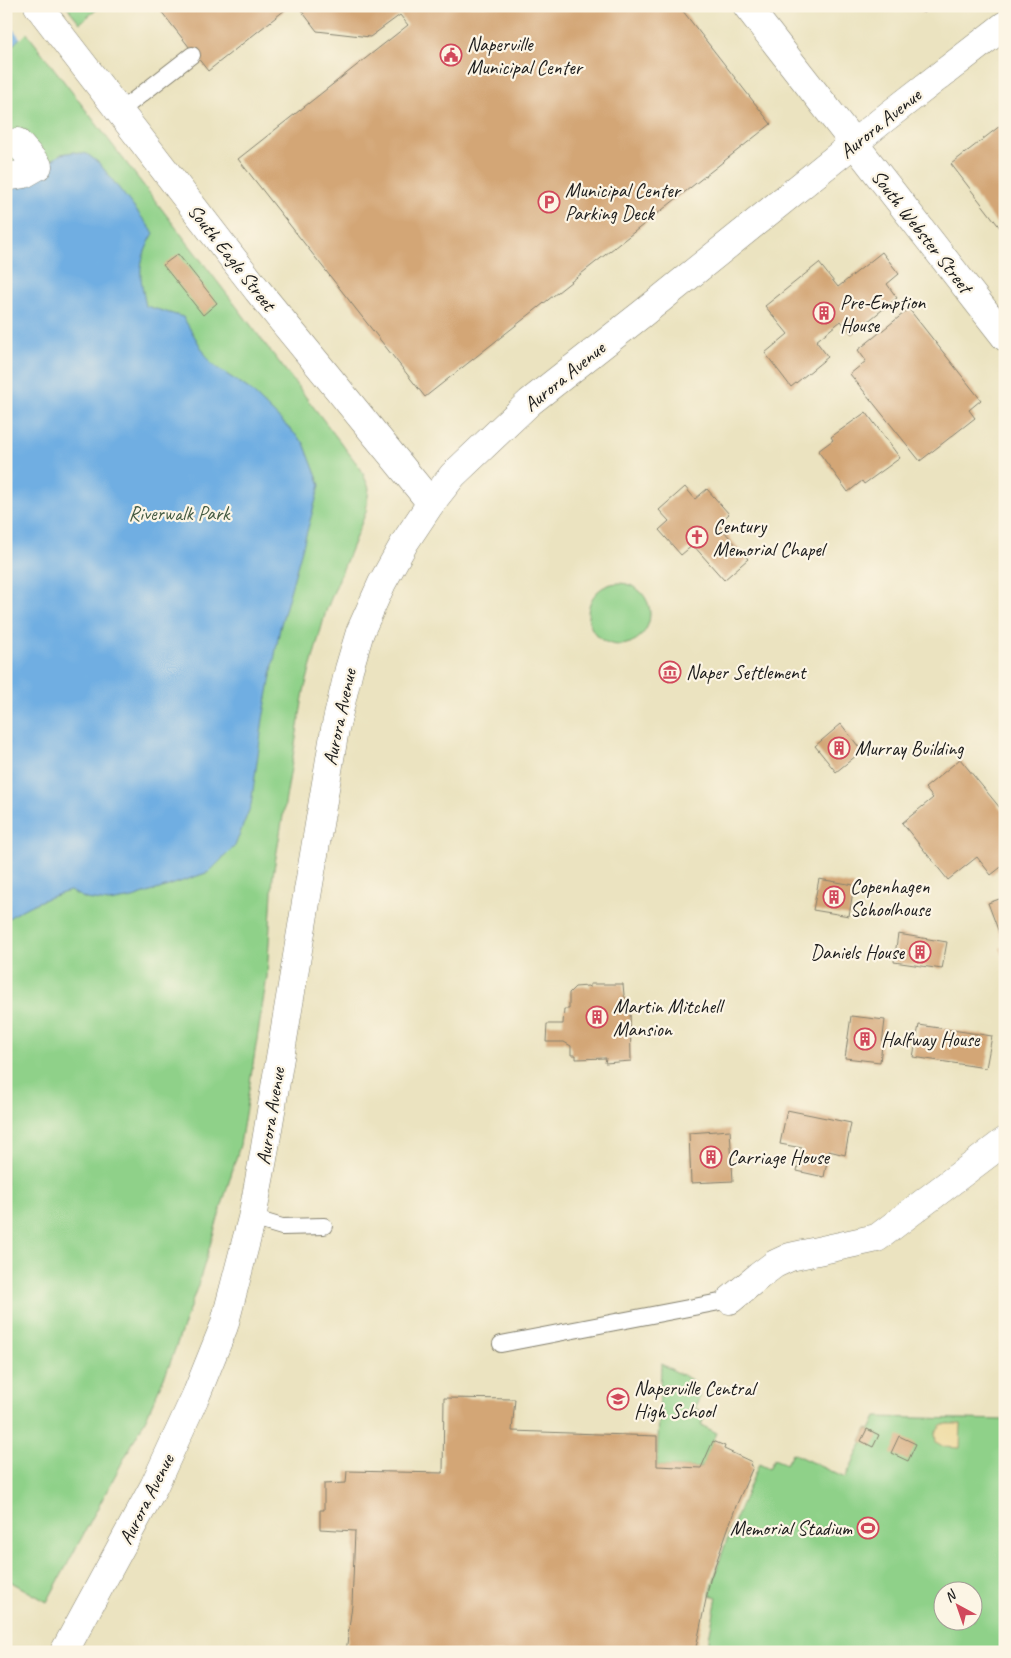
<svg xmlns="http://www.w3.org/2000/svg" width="1011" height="1658" font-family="Caveat,sans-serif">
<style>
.green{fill:#8fd189;stroke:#567652;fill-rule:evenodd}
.sand{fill:#eeda9e;stroke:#857b5d}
.water{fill:#6faee2;stroke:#46657f}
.pier{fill:#ebe3c0}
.building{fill:#d3a676}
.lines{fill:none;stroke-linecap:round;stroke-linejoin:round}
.lane-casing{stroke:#84806e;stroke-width:18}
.street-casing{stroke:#84806e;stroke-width:29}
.secondary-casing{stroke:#84806e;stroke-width:29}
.lane{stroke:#fff;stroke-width:16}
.street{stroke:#fff;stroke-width:28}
.secondary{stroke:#fff;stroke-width:28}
.labels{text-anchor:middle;stroke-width:4.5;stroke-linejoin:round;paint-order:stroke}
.poi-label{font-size:20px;fill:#1c1c1c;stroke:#fcf5e5;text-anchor:start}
.street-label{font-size:20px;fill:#1c1c1c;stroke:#fcf5e5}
.park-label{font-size:20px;fill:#445b42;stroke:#fcf5e5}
</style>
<rect width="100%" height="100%" fill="#fcf5e5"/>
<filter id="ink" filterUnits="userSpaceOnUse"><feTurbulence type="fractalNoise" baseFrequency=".02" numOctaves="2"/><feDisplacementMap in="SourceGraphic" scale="10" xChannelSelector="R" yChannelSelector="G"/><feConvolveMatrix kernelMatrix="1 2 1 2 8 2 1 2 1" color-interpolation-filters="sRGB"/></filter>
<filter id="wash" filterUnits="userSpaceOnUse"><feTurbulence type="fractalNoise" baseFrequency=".0096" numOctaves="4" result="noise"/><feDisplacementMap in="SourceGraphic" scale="20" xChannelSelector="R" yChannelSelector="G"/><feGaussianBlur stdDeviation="1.12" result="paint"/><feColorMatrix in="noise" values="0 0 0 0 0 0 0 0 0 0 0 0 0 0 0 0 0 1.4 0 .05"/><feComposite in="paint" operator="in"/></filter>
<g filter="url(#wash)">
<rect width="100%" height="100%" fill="#ebe3c0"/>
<path class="green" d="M66,6H101L80,23Z
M26,32L361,469L369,488L366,512L326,611L304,691L273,875L267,977L240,1145L199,1282L169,1366L146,1418L47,1602L6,1579V52Z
M588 614a31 31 0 1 1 62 0a31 31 0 1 1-62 0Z
M661,1364L694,1381L690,1392L700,1397L695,1408L706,1414L701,1425L717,1433L701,1468L657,1466Z
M876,1417L1005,1420V1652H709V1638L717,1597L710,1595L719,1562L728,1537L759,1464L769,1469L774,1459L786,1464L792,1453L845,1478L863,1442L861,1441L867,1429L870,1430ZM944,1590H974V1620H944Z"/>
<path class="sand" d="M946,1424H961L960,1448L944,1447L936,1442L935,1433L941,1426Z"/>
<path class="water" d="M6,6L26,32L6,52Z
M74,152L87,154L99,163L154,233C137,263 139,273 146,306L183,317L211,364L249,389L304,443L320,485L280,628L263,719L251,805L235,846L209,872L133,898L109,902L86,899L70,891C48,897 25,906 6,920V177L48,163L61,154Z"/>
<path class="pier" d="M6,6H52L21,39L6,20Z"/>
<g id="blocks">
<path class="building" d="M157,6H290L208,71Z
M298,6H679L771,124L425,397L238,159L408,25L400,15L370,37L317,31Z
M918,6H932L923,13Z
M1005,122V226L1001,229L951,164Z
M882,252L899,274L887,284L897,298L852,334L841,321L816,341L828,357L791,387L765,353L788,334L765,306L819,263L838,287Z
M178,254L217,303L203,315L163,265Z
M909,309L981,400L969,410L975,418L920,461L850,374L866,361L858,350Z
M866,412L900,458L864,484L862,481L848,492L818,451L833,440L831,437Z
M685,487L695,499L707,489L729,514L718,524L748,559L724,580L693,545L681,555L659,530L669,521L659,510Z
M841,724L862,751L836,772L815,746Z
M960,759L1005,814V864L991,875L977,857L948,880L902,823L933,798L925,788Z
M819,879L854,885L849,916L813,910Z
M1005,897V960L1000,948L1004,946L988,903Z
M898,934L947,942L942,969L894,962Z
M590,984H623L624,995L630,1006L631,1061L605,1063L606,1058L576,1059V1055H571V1046L564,1042H546L547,1024H563L564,1009H569V993L575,987L588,986L590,988Z
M851,1016L885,1020L880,1062L845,1058Z
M919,1025L992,1036L986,1068L913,1057Z
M787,1110L851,1123L845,1155L829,1151L824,1177L797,1171L802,1148L780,1144Z
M730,1130L733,1181L691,1183L689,1133Z
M444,1398L515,1399L512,1431L657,1436V1466L701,1468L713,1441L725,1446L724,1449L752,1462L750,1465L753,1467L736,1506L710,1580L695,1652H346L352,1605L355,1531L320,1529V1510H324V1484L346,1483L347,1471L443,1473Z
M867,1429L879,1435L873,1447L861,1441Z
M899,1436L916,1444L908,1461L891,1453Z"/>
</g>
</g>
<g filter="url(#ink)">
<use href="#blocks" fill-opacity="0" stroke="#84806e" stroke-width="1"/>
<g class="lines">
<g class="lane-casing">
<path id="lane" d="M120,111L192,55
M252,1218L282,1227L324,1226
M501,1344L730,1300"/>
</g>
<g class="street-casing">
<path id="street" d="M38,6L258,291L431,503
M747,6L1005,337
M6,144L17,142L38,166L24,174L6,177
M730,1300L759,1276L775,1264L790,1257L877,1238L1005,1141"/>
</g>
<g class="secondary-casing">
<path id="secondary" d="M64,1652L154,1486L197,1393L224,1326L252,1218L263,1159L335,729L349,669L360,632L382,583L405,542L431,503L453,475L530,402L642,314L884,119L1005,25"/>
</g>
<use href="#lane" class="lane"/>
<use href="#street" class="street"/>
<use href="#secondary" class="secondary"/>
</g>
</g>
<defs>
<g id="civic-ring" transform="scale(1.125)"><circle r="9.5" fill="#fcf5e5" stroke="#d1495b" stroke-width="1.5"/><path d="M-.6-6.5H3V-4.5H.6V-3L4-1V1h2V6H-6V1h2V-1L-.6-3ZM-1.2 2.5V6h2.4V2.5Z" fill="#d1495b"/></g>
<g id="parking-ring" transform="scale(1.125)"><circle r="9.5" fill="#fcf5e5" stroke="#d1495b" stroke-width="1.5"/><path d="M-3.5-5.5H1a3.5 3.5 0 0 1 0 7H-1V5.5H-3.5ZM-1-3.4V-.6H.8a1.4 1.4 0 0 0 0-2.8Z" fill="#d1495b"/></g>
<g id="building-ring" transform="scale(1.125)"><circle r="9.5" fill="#fcf5e5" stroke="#d1495b" stroke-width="1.5"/><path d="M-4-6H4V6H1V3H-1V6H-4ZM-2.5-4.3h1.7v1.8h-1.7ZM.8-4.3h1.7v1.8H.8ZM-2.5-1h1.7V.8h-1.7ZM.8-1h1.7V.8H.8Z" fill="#d1495b"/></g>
<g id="church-ring" transform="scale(1.125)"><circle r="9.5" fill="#fcf5e5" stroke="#d1495b" stroke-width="1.5"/><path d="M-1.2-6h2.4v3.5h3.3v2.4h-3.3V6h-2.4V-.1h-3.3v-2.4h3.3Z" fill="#d1495b"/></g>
<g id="museum-ring" transform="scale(1.125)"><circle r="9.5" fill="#fcf5e5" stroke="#d1495b" stroke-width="1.5"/><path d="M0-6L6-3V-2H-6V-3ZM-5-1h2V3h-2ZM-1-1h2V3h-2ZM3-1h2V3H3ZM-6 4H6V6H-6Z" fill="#d1495b"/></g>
<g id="school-ring" transform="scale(1.125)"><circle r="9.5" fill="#fcf5e5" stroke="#d1495b" stroke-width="1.5"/><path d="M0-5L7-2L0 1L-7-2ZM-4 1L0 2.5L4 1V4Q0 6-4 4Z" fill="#d1495b"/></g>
<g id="stadium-ring" transform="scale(1.125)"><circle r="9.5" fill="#fcf5e5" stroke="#d1495b" stroke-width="1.5"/><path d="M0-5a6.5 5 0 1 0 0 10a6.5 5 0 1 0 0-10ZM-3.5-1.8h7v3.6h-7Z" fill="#d1495b"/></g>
</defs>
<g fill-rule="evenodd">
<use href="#civic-ring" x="451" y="55"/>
<use href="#parking-ring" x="549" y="202"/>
<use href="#building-ring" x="824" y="313"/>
<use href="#church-ring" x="697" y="537"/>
<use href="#museum-ring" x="670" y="672"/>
<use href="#building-ring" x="839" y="748"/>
<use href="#building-ring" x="834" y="897"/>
<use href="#building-ring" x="920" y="952"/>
<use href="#building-ring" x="597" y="1017"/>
<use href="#building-ring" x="865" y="1039"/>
<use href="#building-ring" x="711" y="1157"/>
<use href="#school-ring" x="618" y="1399"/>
<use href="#stadium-ring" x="868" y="1528"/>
</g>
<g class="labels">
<g class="poi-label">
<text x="467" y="51">Naperville<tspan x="467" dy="23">Municipal Center</tspan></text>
<text x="565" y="197">Municipal Center<tspan x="565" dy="23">Parking Deck</tspan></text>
<text x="840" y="309">Pre-Emption<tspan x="840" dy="23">House</tspan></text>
<text x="713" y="533">Century<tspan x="713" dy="23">Memorial Chapel</tspan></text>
<text x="686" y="679">Naper Settlement</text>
<text x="855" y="755">Murray Building</text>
<text x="850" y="893">Copenhagen<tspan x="850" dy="23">Schoolhouse</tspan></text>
<text x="904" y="959" text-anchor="end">Daniels House</text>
<text x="613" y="1013">Martin Mitchell<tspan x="613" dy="23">Mansion</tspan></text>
<text x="881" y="1046">Halfway House</text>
<text x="727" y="1164">Carriage House</text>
<text x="634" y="1395">Naperville Central<tspan x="634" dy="23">High School</tspan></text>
<text x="852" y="1535" text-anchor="end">Memorial Stadium</text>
</g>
<g class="street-label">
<text transform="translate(880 123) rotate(-39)" y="7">Aurora Avenue</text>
<text transform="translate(922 231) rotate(52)" y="7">South Webster Street</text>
<text transform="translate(232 257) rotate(52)" y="7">South Eagle Street</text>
<text transform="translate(564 376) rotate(-39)" y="7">Aurora Avenue</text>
<text transform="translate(339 717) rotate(-78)" y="7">Aurora Avenue</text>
<text transform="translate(270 1116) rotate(-81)" y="7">Aurora Avenue</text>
<text transform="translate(146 1499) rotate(-63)" y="7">Aurora Avenue</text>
</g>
<g class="park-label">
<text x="179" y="520">Riverwalk Park</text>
</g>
</g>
<rect width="1011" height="1658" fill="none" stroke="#fcf5e5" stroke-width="25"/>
<g transform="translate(958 1606) rotate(320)"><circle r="24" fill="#fcf5e5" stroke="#a29e95"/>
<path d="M0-4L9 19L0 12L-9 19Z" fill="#d1495b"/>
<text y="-8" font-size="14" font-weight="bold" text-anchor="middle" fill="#1c1c1c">N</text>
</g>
</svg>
